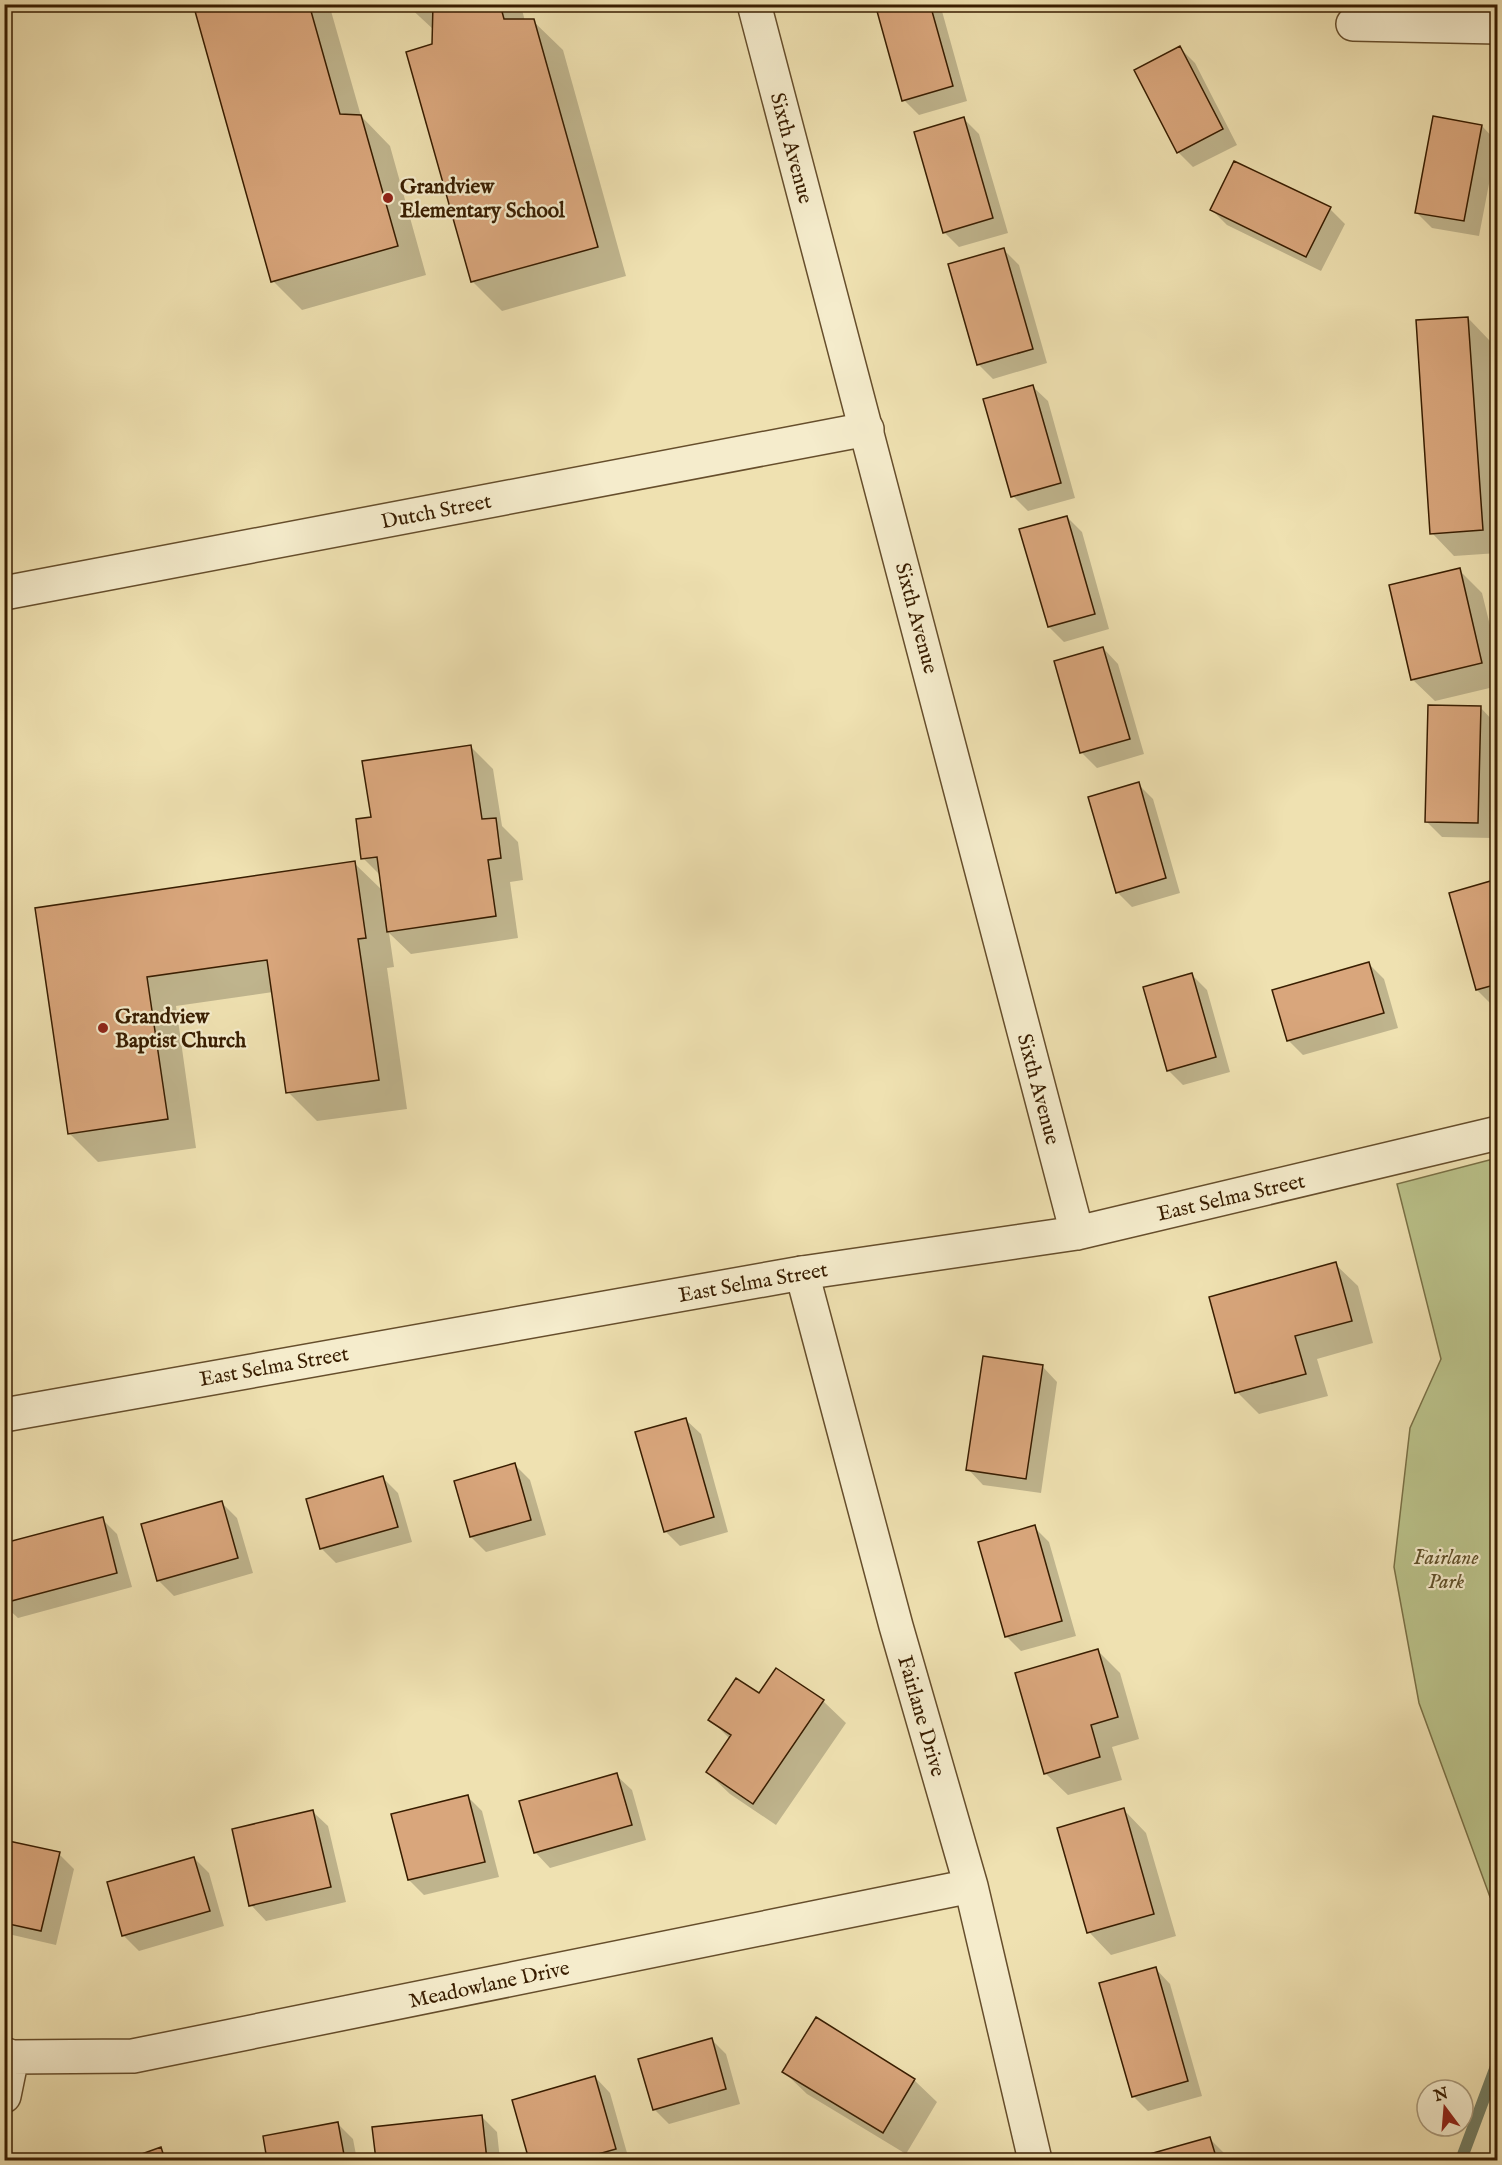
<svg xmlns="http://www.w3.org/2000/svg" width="1502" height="2165" font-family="'IM FELL English',serif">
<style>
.green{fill:#bac28a;stroke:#797045;stroke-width:1.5}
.shadow{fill:#0003}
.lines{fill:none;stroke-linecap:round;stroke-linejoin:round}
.stream{stroke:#737e64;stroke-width:12}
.building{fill:#d9a67c;stroke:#381d00;stroke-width:1.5}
.minor-casing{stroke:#664e2c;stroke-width:36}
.tertiary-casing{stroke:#664e2c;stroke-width:36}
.minor{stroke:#f5eccc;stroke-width:33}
.tertiary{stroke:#f5eccc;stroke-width:33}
.poi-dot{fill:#8f2418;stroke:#f5eccc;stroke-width:2}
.labels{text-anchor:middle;stroke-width:4.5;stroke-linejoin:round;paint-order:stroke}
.street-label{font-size:21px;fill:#381d00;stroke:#f5eccc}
.poi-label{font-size:21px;font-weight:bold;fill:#381d00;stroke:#f5eccc;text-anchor:start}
.park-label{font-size:21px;font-style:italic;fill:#5f4f29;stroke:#f5eccc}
</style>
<rect width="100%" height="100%" fill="#efe1b1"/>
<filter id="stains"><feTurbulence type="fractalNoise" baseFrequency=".00333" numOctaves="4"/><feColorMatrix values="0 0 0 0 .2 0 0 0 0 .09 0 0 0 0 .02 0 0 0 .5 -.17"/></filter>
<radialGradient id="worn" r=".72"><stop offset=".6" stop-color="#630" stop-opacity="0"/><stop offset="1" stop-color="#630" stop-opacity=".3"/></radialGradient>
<path class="green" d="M1497,1158H1498L1497,1908L1490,1897L1419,1703L1394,1567L1410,1428L1441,1359L1397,1184Z"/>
<path class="shadow" d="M194,4H329L361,116L390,146L426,275L302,310L273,281Z
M406,4H541L522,10L525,21H533L563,50L626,276L502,311L473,282L408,53L434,46V30Z
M876,4H940L967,101L919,115L904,100Z
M1180,48L1195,63L1237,145L1193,167L1178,152Z
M1434,118L1482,126L1497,142L1479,236L1432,228L1417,213Z
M964,119L979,134L1008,233L959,247L944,232Z
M1330,209L1345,224L1321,271L1227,225L1212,210Z
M1004,250L1019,265L1047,363L993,379L978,364Z
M1468,318L1490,341L1498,446V553L1454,556L1432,533Z
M1032,386L1048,401L1075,498L1028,511L1013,496Z
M1067,517L1082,532L1109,629L1064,642L1049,627Z
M1459,570L1482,593L1498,658V686L1435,701L1412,679Z
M1103,648L1118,664L1144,754L1097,768L1082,753L1056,662Z
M1480,707L1495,723L1492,838L1442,837L1426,821Z
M471,747L493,769L502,826L518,842L523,880L510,882L518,938L411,954L389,933L394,967L387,968L407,1109L317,1121L288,1092L273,992L176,1006L196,1148L98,1162L69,1133L37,909L354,863L383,891L381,876L363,858L373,818Z
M1138,784L1153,799L1180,893L1132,907L1117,892Z
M1494,881L1498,885V1003L1492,1005L1477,990Z
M1369,964L1384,979L1398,1028L1303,1055L1288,1040Z
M1192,975L1207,990L1230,1072L1183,1085L1168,1070Z
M1335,1264L1358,1286L1373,1343L1317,1359L1328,1396L1259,1414L1237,1392Z
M1042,1366L1057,1382L1041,1493L983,1485L968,1469Z
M685,1419L701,1434L728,1532L680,1546L665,1531Z
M515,1465L530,1480L546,1535L486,1552L471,1537Z
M383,1478L398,1493L412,1542L336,1563L321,1548Z
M222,1503L237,1518L253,1573L174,1596L159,1581L143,1525Z
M102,1519L117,1534L132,1587L18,1618L4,1605V1545Z
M1034,1527L1049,1542L1076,1636L1021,1651L1006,1636Z
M1098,1651L1120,1673L1139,1739L1112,1747L1122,1780L1068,1795L1045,1773Z
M759,1695L823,1701L846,1723L776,1825L730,1794L707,1772L730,1739L710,1719Z
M616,1775L632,1790L646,1840L550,1868L535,1852Z
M467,1796L482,1811L499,1877L424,1895L409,1880Z
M1124,1810L1146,1833L1176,1936L1111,1955L1089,1932Z
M312,1811L328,1826L346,1902L266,1921L251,1905Z
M4,1841L59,1854L74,1869L56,1945L4,1933Z
M194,1858L209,1873L224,1926L139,1951L124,1936L108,1883Z
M1155,1968L1170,1984L1202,2096L1148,2111L1133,2096Z
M711,2039L726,2054L740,2104L669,2124L654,2109Z
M784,2072L914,2080L937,2102L906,2154L807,2094Z
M595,2077L610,2093L629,2160H531L514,2101Z
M482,2117L497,2132L500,2160H377L374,2128Z
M338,2124L353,2139L357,2160H268L264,2137Z
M1210,2139L1225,2154L1227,2160H1150L1148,2156Z
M160,2149L172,2160H129Z"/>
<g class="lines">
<path class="stream" d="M1461,2160L1498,2061"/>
</g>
<path class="building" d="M193,4H309L340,114L361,115L398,246L271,282Z
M433,4H500L504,19H534L598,247L471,282L406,52L432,44Z
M875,4H930L953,86L902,101Z
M1180,46L1223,129L1177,153L1134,70Z
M1433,116L1482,125L1464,221L1415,213Z
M964,117L993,218L943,233L914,132Z
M1234,161L1331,207L1306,257L1210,210Z
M1004,248L1033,349L977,365L948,264Z
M1468,317L1483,530L1430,534L1416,320Z
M1033,385L1061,483L1011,497L983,399Z
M1067,516L1095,614L1048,627L1019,529Z
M1460,568L1482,663L1411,680L1389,585Z
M1103,647L1130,739L1080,753L1054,661Z
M1428,705L1481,706L1478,823L1425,822Z
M471,745L482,819L496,818L501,858L488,860L496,916L387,932L377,857L361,859L356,819L371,817L362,761Z
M1139,782L1166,878L1116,893L1088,797Z
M355,861L366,938L358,939L379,1080L286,1093L267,960L147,977L168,1119L68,1134L35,908Z
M1494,880L1498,891V984L1476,990L1449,893Z
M1369,962L1384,1013L1287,1041L1272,990Z
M1192,973L1216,1057L1167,1071L1143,987Z
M1336,1262L1352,1321L1295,1336L1306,1374L1235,1393L1209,1297Z
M983,1356L1043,1365L1026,1479L966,1470Z
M686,1418L714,1517L664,1532L635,1432Z
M515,1463L531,1520L470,1537L454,1481Z
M383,1476L398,1527L320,1549L306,1499Z
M222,1501L238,1558L157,1581L141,1524Z
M103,1517L117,1573L4,1603V1543Z
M1035,1525L1062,1621L1005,1637L978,1542Z
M1098,1649L1118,1717L1091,1725L1100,1757L1044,1774L1015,1673Z
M776,1668L824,1700L753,1804L706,1772L731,1735L708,1720L736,1678L759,1693Z
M617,1773L632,1825L534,1853L519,1801Z
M468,1795L485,1862L408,1880L391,1814Z
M1124,1808L1154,1914L1087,1933L1057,1828Z
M313,1810L331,1887L249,1906L232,1829Z
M4,1840L60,1852L41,1931L4,1923Z
M194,1857L210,1911L122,1936L107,1882Z
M1156,1967L1188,2081L1132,2097L1099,1983Z
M816,2017L915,2079L883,2133L782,2072Z
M712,2038L726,2089L653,2110L638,2059Z
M595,2076L616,2149L577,2160H529L512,2100Z
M482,2115L487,2160H376L372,2127Z
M338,2122L345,2160H267L263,2136Z
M1210,2137L1217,2160H1148L1146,2155Z
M161,2147L165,2160H125Z"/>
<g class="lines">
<g class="minor-casing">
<path id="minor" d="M1353,24L1498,27
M4,593L867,429
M802,1273L896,1626L971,1886L1035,2160
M4,2054L12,2057L133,2056L971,1886
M4,2096L12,2057"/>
</g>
<g class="tertiary-casing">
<path id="tertiary" d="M754,4L1077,1233
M4,1415L802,1273L1077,1233L1498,1133"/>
</g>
<use href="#minor" class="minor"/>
<use href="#tertiary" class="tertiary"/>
</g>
<g class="poi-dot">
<circle cx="388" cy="198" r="6"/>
<circle cx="103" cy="1028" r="6"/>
</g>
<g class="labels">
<g class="street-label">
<text transform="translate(792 148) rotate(75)" y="7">Sixth Avenue</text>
<text transform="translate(436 511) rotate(-11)" y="7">Dutch Street</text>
<text transform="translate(917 618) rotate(75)" y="7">Sixth Avenue</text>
<text transform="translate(1039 1089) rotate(75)" y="7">Sixth Avenue</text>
<text transform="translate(1231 1197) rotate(-13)" y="7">East Selma Street</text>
<text transform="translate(753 1282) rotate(-10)" y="7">East Selma Street</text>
<text transform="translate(274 1366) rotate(-10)" y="7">East Selma Street</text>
<text transform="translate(922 1716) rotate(74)" y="7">Fairlane Drive</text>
<text transform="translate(489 1984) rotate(-12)" y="7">Meadowlane Drive</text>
</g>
<g class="poi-label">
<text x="400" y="193">Grandview<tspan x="400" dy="24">Elementary School</tspan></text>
<text x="115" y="1023">Grandview<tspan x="115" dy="24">Baptist Church</tspan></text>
</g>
<g class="park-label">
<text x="1446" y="1564">Fairlane<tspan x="1446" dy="24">Park</tspan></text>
</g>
</g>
<rect width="1502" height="2165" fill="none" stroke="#efe1b1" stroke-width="24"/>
<rect x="6" y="6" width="1490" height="2153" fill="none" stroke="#381d00" stroke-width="3"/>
<rect x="12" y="12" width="1478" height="2141" fill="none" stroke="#381d00" stroke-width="1.5"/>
<g transform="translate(1445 2108) rotate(344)"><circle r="28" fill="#f5eccc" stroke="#a9997a" stroke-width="1.5"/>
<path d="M0-4.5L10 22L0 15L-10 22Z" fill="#8f2418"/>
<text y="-9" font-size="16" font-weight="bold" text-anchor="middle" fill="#381d00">N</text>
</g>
<rect width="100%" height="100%" filter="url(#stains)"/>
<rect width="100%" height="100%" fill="url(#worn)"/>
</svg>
